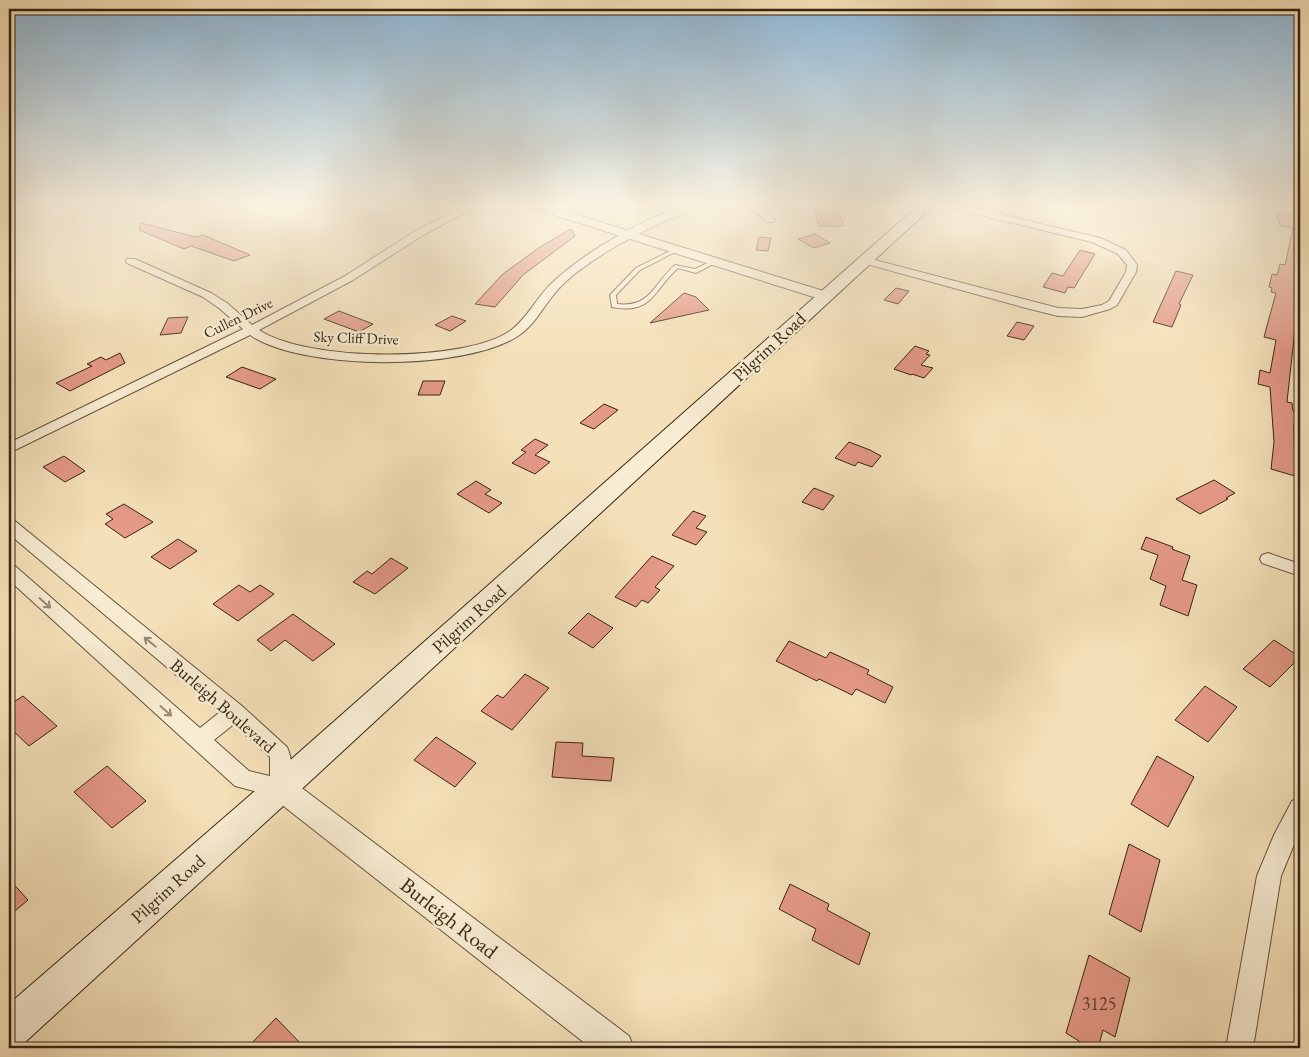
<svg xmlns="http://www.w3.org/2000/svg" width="1309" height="1057" font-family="'EB Garamond',serif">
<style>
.building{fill:#e59987;stroke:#362413}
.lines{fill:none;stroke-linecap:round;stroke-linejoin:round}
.service-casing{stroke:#66533c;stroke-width:2}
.minor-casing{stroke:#66533c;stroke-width:2}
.tertiary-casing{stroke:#66533c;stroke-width:2}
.secondary-casing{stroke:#362413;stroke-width:2}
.service{fill:#f8ecd2;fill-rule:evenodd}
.minor{fill:#f8ecd2;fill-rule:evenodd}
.tertiary{fill:#f8ecd2;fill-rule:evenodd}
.secondary{fill:#f8ecd2;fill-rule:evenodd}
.oneway{stroke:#978872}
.labels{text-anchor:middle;stroke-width:5;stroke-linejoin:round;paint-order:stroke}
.far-street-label{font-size:15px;fill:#362413;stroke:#f8ecd2}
.street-label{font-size:18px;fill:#362413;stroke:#f8ecd2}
.near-number-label{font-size:18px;fill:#624130}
.near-street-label{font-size:21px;fill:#362413;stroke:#f8ecd2}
</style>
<rect width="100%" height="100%" fill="#f5e1b9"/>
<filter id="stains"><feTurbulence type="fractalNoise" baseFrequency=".004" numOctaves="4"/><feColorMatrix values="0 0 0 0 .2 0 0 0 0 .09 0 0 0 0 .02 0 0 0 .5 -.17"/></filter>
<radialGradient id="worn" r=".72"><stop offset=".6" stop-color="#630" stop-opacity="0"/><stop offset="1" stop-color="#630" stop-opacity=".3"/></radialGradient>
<path class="building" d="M813,205H837L844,226H819Z
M1277,212L1292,214L1294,222L1295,220L1300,221V309L1295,329L1287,402L1292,403L1293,411L1297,412L1298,425L1294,424L1295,476L1271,469L1274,442L1270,387L1258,384L1260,370L1270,373L1276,340L1264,337L1276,293L1271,292L1272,288L1269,287L1272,274L1277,275L1280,264L1285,265L1293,228L1280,226Z
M141,223L196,237L203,235L250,255L234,261L191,246L184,249L139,230Z
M571,229L575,236L523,275L495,307L475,304L503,274L540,247Z
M815,234L830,243L814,248L798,239Z
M759,237L771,238L768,251L756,250Z
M1080,250L1095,254L1074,288L1068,287L1065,293L1043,287L1052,273L1063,276Z
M1176,271L1193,275L1179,304L1181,305L1172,327L1153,322Z
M896,288L909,291L898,304L884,300Z
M684,293L696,297L709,310L650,323Z
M339,311L373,324L359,332L324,319Z
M452,316L466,321L450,331L435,325Z
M188,317L181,333L160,335L168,318Z
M1017,322L1034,326L1024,340L1007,336Z
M915,346L929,351L926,354L930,355L921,365L933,368L924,378L912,374L911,375L894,369Z
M120,353L125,363L70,391L56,383L92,366L87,364L101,357L106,360Z
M242,367L276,379L260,389L226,377Z
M423,381H445L440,395H418Z
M604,404L618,410L594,429L580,423Z
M535,439L548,445L535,455L550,462L535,474L512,463L526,452L521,450Z
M849,442L870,450L881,456L872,467L858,462L855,466L835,458Z
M64,456L85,471L65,482L43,467Z
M1214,480L1235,493L1226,498L1228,499L1200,514L1176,499Z
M476,481L491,490L485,494L502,503L489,513L457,494Z
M814,488L834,496L823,510L802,502Z
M124,504L153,522L125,538L105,524L113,519L106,514Z
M693,511L706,516L696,528L707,532L696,545L672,535Z
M1146,537L1173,547L1172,549L1190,556L1182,580L1197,585L1188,616L1160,605L1166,586L1150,579L1158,555L1141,549Z
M178,539L197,551L170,569L151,557Z
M652,556L674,566L655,587L660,590L648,603L642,600L636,607L615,597Z
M391,558L408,568L375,594L353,582L367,571L372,574Z
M239,585L250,592L260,585L274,594L238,621L213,604Z
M588,613L613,628L593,648L568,633Z
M293,614L335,644L313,661L285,640L271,651L257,640Z
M1274,640L1300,657L1270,687L1243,669Z
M789,641L826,658L830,652L869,670L867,674L893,687L885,703L856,689L852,695L819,679L817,681L776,661Z
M525,674L549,688L512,730L481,711L497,695L503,698Z
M1205,686L1237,707L1208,742L1175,720Z
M23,696L57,726L29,746L9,727V705Z
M436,737L476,763L455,787L414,760Z
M556,742L583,743L582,756L614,758L611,781L552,777Z
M1157,756L1194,777L1168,827L1131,804Z
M107,766L146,801L112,828L74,792Z
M1129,844L1160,860L1141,932L1109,914Z
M9,879L28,900L9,916Z
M790,884L829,904L827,910L870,933L859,965L812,940L816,929L779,909Z
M1089,955L1130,978L1115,1037L1103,1030L1098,1048H1090L1066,1033Z
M276,1018L305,1048H247Z"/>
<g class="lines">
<g class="service-casing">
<path id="service" d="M674,249L679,250L640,270L616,295L617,304C651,308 653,284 675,265L695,269L712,261L717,262L696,273L678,268C653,290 653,315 612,307L610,295L636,268Z"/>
</g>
<g class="minor-casing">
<path id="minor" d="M467,205H479L425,234L353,280L259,330C308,362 463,363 510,331C528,318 537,296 553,282C584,253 660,205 703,205C694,213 676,216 665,221C645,230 626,240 608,251C589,263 569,276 555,293C543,307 534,326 518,336C465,371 302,371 250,335L9,453V443L243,329L219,308L203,297L127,263L126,261L127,259H135L211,293L227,303L252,325L345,276L417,230Z
M748,205H759L775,220L773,222H767Z
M945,205H962L1100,238L1126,250L1137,265L1136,272L1117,305L1110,309L1082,317L1058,316L1026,308L863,263L862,261L867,258L1058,308L1082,309L1102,305L1109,301L1126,272L1127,265L1118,254L1092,242L947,207Z
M1285,205H1300V211Z
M9,520L15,521L242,706L287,747C293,760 294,783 289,795L281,798L235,786L9,580V564L15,566L200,728L220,712L9,534ZM234,724L270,757V776L249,771L214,740Z
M1268,553L1300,564V576L1262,563L1260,559L1262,555Z
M1300,798V830L1281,876L1253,1048H1226L1257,876L1274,835L1292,801Z"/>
</g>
<g class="tertiary-casing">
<path id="tertiary" d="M527,205H545L830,293L832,296L830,299H820L529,207Z
M281,776L290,779L629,1036L634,1048H591L272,797L268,788L272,779Z"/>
</g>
<g class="secondary-casing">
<path id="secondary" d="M919,205H934L292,798L23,1044L9,1048V1004L270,778Z"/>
</g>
<use href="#service" class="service"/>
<use href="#minor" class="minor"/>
<use href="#tertiary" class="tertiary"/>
<use href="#secondary" class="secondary"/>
</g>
<defs><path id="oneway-shaft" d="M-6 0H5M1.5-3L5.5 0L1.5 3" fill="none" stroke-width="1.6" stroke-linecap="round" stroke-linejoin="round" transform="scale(1.25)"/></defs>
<g class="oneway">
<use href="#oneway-shaft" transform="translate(45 603) rotate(42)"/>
<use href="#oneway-shaft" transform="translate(150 642) rotate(-141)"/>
<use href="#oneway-shaft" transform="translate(166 711) rotate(42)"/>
</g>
<linearGradient id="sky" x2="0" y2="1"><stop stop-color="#8cb6d6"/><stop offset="0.58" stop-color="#faf2e0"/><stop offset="1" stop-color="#faf2e0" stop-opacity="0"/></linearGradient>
<rect width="1309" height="353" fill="url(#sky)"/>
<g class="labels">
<g class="far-street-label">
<text transform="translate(238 318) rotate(-26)" y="5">Cullen Drive</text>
<text transform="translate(356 338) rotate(2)" y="5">Sky Cliff Drive</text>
</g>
<g class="street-label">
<text transform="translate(769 347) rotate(-43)" y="6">Pilgrim Road</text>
<text transform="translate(469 619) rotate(-42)" y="6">Pilgrim Road</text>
<text transform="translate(223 706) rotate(41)" y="6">Burleigh Boulevard</text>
<text transform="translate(168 889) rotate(-42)" y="6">Pilgrim Road</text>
</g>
<g class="near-number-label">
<text x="1099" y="1010">3125</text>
</g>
<g class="near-street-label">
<text transform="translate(449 918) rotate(38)" y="7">Burleigh Road</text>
</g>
</g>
<rect width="1309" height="1057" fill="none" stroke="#f5e1b9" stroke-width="30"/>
<rect x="10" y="10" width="1289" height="1037" fill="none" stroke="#362413" stroke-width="2.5"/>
<rect x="15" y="15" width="1279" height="1027" fill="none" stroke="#362413"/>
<rect width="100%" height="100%" filter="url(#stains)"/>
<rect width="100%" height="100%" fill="url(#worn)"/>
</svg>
